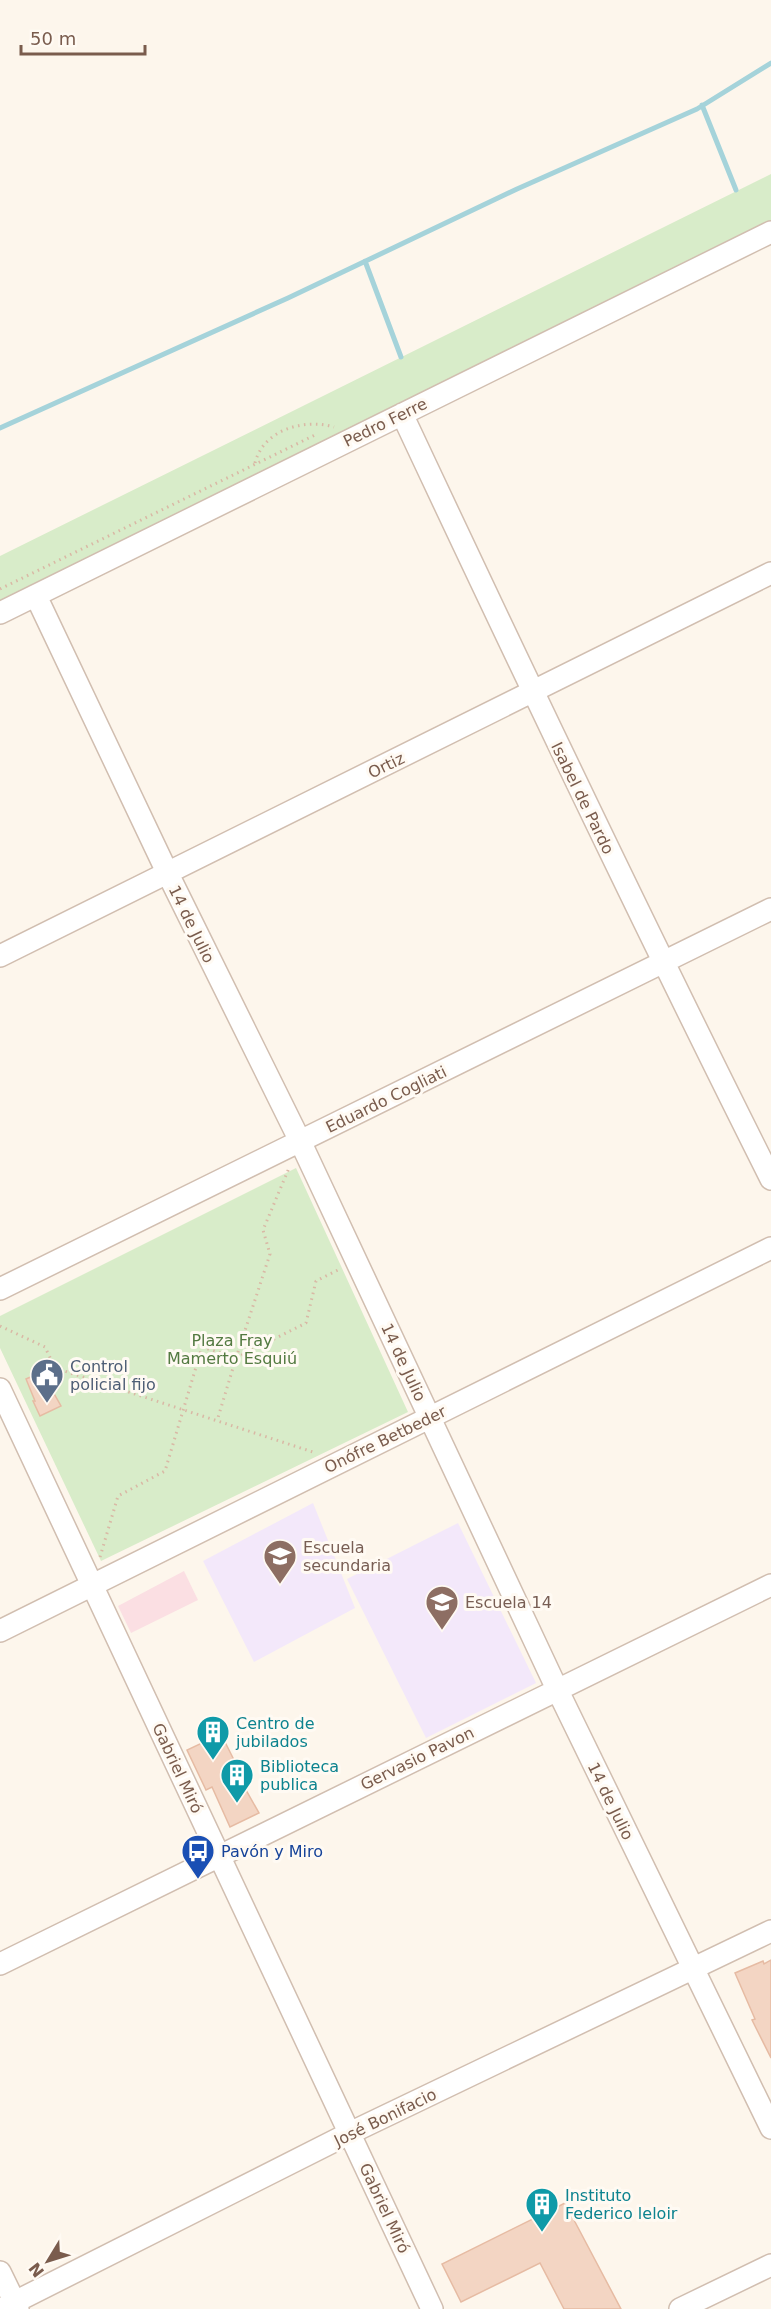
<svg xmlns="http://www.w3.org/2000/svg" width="771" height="2309" font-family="'DejaVu Sans',sans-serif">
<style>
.education{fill:#f3e8fa}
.medical{fill:#fbdfe3}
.green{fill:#d8ecc9}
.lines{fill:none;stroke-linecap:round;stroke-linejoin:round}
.stream{stroke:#a5d3da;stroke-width:5}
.building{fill:#f3d5c3;stroke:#e6bba3;stroke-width:1.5}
.minor-casing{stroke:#d1beb0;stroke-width:24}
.path{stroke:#d9b8a5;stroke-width:3;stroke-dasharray:1.5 4.5;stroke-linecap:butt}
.minor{stroke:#fff;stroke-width:21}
.labels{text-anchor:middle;stroke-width:6;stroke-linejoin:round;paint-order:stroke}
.street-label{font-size:16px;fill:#7a5c4d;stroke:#fffaf3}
.park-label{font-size:16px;fill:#537a41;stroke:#fffaf3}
.service-label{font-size:16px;fill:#4e5e75;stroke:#fffaf3;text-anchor:start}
.education-label{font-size:16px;fill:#785e54;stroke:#fffaf3;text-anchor:start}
.culture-label{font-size:16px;fill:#0d838f;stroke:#fffaf3;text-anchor:start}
.transit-label{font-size:16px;fill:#164399;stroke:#fffaf3;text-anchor:start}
</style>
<rect width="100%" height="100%" fill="#fdf6ec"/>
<path class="education" d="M313,1503L355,1608L254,1662L203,1561Z
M458,1523L536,1683L426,1738L347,1579Z"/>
<path class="medical" d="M184,1571L198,1600L131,1633L118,1606Z"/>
<path class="green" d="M771,174V224L0,608V556Z
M296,1168L408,1412L101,1561L0,1348V1316Z"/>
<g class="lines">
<path class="stream" d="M702,105L736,190
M365,261L401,357
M0,428L288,298L517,189L697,109L771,63"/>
</g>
<path class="building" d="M42,1372L50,1393L53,1392L61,1406L40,1416L33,1401H35L26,1379Z
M221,1734L240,1772L237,1774L259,1813L230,1827L212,1787L206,1790L187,1750Z
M771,1960V2058L752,2020L755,2019L735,1973L763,1961L764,1964Z
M565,2203L621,2309H564L540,2263L461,2302L442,2264Z"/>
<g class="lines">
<g class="minor-casing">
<path id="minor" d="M402,414C522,670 644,926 771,1179
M36,596L167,872L300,1141L557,1689L771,2128
M0,613L771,232
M0,956L771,573
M0,1289L771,909
M0,1389L432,2309
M0,1631L771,1248
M0,1964L771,1585
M0,2272L18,2309
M1,2309L350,2133L771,1931
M680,2309L771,2265"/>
</g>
<path class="path" d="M255,463C263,430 304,418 334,427
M0,589L317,434
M0,1326L45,1347L55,1368L316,1453
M236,1358L270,1254L263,1230L289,1168
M236,1358L306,1323L316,1281L340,1269
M100,1557L118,1496L165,1471L202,1347L236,1358L217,1421"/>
<use href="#minor" class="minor"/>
</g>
<defs>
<g id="civic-pin" transform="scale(1.725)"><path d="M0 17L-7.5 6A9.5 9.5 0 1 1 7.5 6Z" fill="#5c6f8a" stroke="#fffaf3"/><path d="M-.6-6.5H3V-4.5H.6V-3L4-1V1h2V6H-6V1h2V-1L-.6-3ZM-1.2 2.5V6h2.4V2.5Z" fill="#fff"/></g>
<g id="school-pin" transform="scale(1.725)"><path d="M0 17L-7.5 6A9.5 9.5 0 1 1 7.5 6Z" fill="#8d6e63" stroke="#fffaf3"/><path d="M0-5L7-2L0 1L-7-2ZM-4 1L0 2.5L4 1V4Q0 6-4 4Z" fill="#fff"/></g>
<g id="building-pin" transform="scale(1.725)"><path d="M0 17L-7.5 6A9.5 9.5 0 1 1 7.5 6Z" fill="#0f9aa8" stroke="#fffaf3"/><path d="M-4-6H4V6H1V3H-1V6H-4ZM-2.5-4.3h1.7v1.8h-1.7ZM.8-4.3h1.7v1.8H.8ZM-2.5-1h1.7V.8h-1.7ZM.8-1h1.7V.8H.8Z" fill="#fff"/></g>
<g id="bus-pin" transform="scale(1.725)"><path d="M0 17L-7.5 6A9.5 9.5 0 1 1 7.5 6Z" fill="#1a4fb4" stroke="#fffaf3"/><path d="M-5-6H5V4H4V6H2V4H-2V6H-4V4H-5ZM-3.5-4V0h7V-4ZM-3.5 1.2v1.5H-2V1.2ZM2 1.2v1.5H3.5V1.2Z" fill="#fff"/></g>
</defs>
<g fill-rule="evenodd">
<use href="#civic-pin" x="47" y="1375"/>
<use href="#school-pin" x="280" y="1556"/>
<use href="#school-pin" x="442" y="1602"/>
<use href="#building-pin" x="213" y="1732"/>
<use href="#building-pin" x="237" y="1775"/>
<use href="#bus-pin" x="198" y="1851"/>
<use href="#building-pin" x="542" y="2204"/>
</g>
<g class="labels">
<g class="street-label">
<text transform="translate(385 422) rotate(-26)" y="6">Pedro Ferre</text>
<text transform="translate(386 765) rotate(-26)" y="6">Ortiz</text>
<text transform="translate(583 798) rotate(64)" y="6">Isabel de Pardo</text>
<text transform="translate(192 924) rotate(64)" y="6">14 de Julio</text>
<text transform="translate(386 1099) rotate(-26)" y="6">Eduardo Cogliati</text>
<text transform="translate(404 1362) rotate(65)" y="6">14 de Julio</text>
<text transform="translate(385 1439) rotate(-26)" y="6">Onófre Betbeder</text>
<text transform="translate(417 1758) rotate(-26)" y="6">Gervasio Pavon</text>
<text transform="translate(178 1768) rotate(65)" y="6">Gabriel Miró</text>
<text transform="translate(611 1801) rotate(64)" y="6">14 de Julio</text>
<text transform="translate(385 2117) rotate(-26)" y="6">José Bonifacio</text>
<text transform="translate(385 2208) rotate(65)" y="6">Gabriel Miró</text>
</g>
<g class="park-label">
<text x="232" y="1346">Plaza Fray<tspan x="232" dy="18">Mamerto Esquiú</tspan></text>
</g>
<g class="service-label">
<text x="70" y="1372">Control<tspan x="70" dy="18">policial fijo</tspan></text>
</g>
<g class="education-label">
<text x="303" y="1553">Escuela<tspan x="303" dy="18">secundaria</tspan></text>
<text x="465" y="1608">Escuela 14</text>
</g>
<g class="culture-label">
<text x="236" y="1729">Centro de<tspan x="236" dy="18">jubilados</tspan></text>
<text x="260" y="1772">Biblioteca<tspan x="260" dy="18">publica</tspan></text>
<text x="565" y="2201">Instituto<tspan x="565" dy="18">Federico leloir</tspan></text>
</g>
<g class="transit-label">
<text x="221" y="1857">Pavón y Miro</text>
</g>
</g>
<g transform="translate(48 2261) rotate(232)" stroke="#fffaf3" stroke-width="4.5" paint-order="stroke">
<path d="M0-4.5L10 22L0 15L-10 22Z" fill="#7a5c4d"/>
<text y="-9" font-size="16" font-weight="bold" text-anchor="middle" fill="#7a5c4d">N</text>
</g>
<path d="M21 45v9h124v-9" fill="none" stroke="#7a5c4d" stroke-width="3"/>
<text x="30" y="45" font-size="18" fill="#7a5c4d" stroke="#fffaf3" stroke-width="4.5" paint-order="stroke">50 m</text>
</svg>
